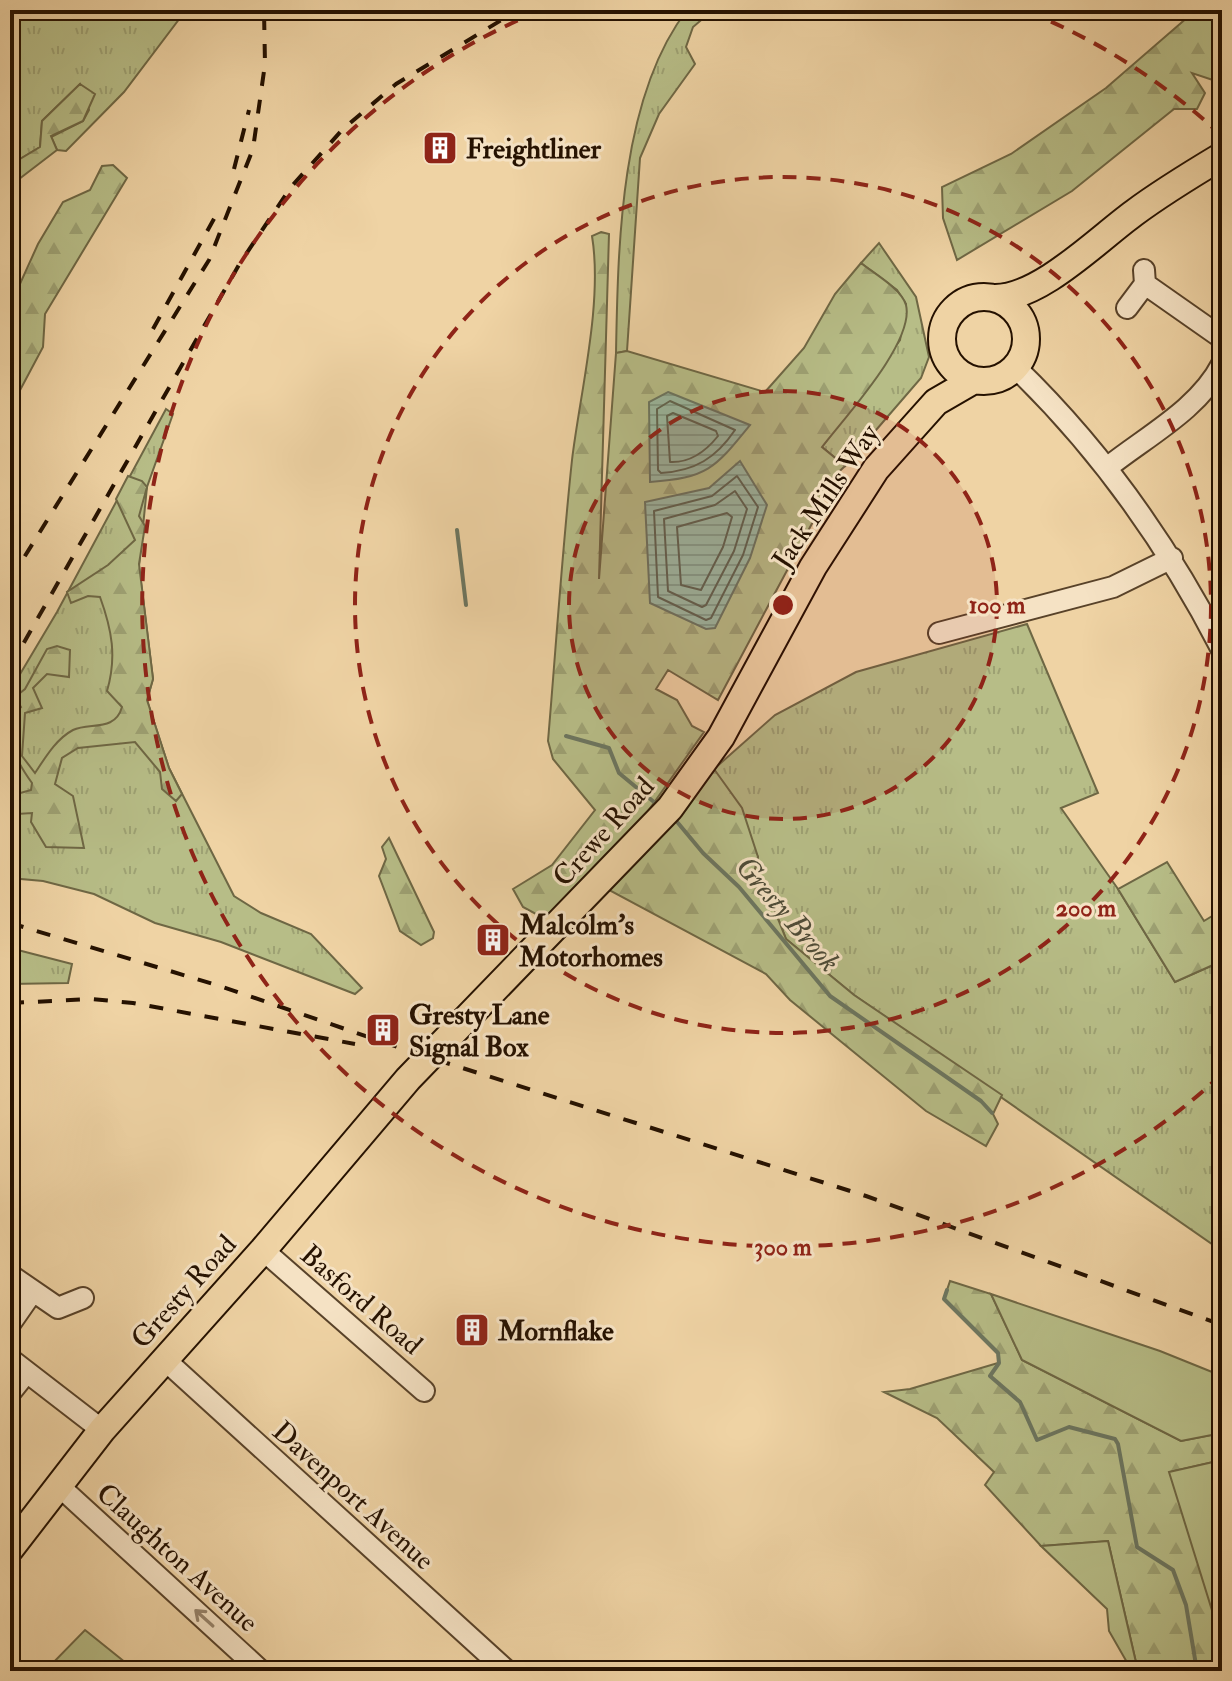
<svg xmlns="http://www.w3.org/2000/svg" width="1232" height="1681" viewBox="0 0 1232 1681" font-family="'IM FELL Double Pica',serif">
<defs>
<pattern id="grass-tufts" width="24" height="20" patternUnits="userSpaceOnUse" patternTransform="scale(2)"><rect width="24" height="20" fill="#b7bd87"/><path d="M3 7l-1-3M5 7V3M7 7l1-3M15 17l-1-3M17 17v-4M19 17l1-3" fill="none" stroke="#9da173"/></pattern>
<pattern id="forest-firs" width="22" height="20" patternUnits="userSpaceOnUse" patternTransform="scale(2)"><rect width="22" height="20" fill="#b7bd87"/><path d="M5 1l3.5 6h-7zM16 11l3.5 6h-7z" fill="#9da173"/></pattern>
<pattern id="water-rules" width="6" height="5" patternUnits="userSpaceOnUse" patternTransform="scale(2)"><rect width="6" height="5" fill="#9bb9a0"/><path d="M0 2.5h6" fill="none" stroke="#859e88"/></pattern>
</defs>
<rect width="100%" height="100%" fill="#efd3a4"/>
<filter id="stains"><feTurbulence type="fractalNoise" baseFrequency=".0025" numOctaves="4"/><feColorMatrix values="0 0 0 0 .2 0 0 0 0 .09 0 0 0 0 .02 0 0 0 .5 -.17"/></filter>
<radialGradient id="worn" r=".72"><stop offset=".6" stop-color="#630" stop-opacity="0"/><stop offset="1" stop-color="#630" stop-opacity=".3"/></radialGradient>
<!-- grass -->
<path fill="url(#grass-tufts)" stroke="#6e6744" stroke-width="2" d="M10,10h176l-62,82 -58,59 -9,-1 -6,-13 32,-16 6,-11 -9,-26 -38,37 -2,26 -30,18z
M687,10h26l-20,17 -7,20 9,17 -36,50 -19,44 -13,193 -11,2c2,-107 4,-256 71,-343z
M879,243l37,54 13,60 -8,21 -76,88 -23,-19 78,-107 6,-36 -9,-14 -36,-27z
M166,409l7,5 -26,73 -8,79 14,113 -6,21 22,68 65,128 27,17 50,21 51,54 -7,6 -134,-52 -66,-19 -61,-29 -51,-13 -33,-3v-187l47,-79z
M1027,624l71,169 -37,15 57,81 57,93 47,-21v290l-368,-256 -68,-56 -8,-21 -26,-38 6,-23 -44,-88 61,-54 81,-43z
M10,948l62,16 -4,19 -58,1z"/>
<!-- forest -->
<path fill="url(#forest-firs)" stroke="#6e6744" stroke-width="2" d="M1196,10h26v73l-30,-10 13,20 -8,16h-23l-102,82 -115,69 -14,-42 -1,-31 69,-33 95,-66z
M80,84l15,10 -12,27 -32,15 6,14 -47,36v-21l30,-18 2,-26z
M113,165l14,13 -82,136 -2,33 -33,62v-103l28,-62 25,-42 27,-12 12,-24z
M601,232l8,2 -10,345 17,-226 11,-2 138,41 39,-44 31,-54 26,-31c12,10 41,26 45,42 9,37 -62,113 -84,142l23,19 -18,17 -11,33 -98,184 -50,-30 -12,19 21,11 15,26 12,6 -63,89 -94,99 -24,-13 -10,-18 39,-24 43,-55 -42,-51 -5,-18c8,-94 14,-188 24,-281 8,-67 31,-157 20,-224z
M128,476l14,5 5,6 -8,29 6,10 -6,38 14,115 -6,21 22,68 13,26 -6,7 -14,-12 -2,-17 -25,-30 -57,6 -16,10 -7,26 18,12 11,52 -38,-1 -15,-25 1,-9 -15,1 -7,-18 21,-6 1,-7c-16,-22 -25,-40 -19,-68l8,-8 -6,-10 10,-8 22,-40 10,-3 13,4 -1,27 -22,-3 -14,14 9,20 -17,5 -3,43 13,17c10,-15 21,-34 38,-43 17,-8 42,2 49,-23l-15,-16c10,-34 5,-61 -7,-94l-12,-1 -17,7 -4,-11 41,-27 27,-25 -19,-41z
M714,769l28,39 16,49 -6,23 22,29 12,30 68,56 148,100 -9,19 5,10 -12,22 -60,-35 -136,-111 -24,-26 -157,-84z
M389,838l45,94 -1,6 -12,7 -21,-14 -21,-55 7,-17 -4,-12z
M1167,862l37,59 18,-11v51l-47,21 -57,-93z
M950,1281l41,13 31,66 159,81 41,-8v27l-52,12 52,162v37h-84l-30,-130 -67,5 -56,-61 9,-13 -57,-54 -53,-26 26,-3 88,-26v-11l-54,-53z"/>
<!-- park -->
<path fill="#b7bd87" stroke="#6e6744" stroke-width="2" d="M991,1294l169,57 62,25v57l-41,8 -159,-81z
M1222,1460v174l-2,2 -51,-164z
M1108,1541l30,130h-6l-23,-40 -2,-22 -66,-63z
M85,1630l51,41h-91z"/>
<!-- water -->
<path fill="url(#water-rules)" stroke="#6c7660" stroke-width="2" d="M668,392l82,33c-35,43 -42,53 -100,57l-1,-80z
M740,461l27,44 -17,53 -35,70 -9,1 -56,-26 -5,-101 64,-14z"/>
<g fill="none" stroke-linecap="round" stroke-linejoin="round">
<!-- shore -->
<path stroke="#606550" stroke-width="2" d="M670,401l65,29c-19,28 -40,41 -74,43l-3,-3 -1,-61z
M673,413l43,18 2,5c-12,15 -28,27 -48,26l-3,-46z
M737,476l21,31 -15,48 -32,63 -5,2 -48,-23 -4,-86 58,-15z
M735,491l12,18 -13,42 -28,54 -4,2 -34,-16 -4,-72 51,-14z
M727,513l5,4 -9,30 -22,43 -20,-5 -4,-58z"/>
<!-- stream -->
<path stroke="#6c7660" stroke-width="4" d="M457,530l9,75
M566,736l43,12 10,25 41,34
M673,817l30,36 36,34 91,109 151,105 11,12
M947,1290l-3,9 54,54 1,10 -9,13 30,26 17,38 32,-13 46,12 3,5 19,103 36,23 13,35 11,66"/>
<!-- minor casing -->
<g stroke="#584229" stroke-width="24">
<path id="minor" d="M1145,284l77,54
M1127,308l18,-24 -1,-14
M1015,367c86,83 152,176 207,283
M1108,467c39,-31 91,-58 114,-103
M939,633l174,-46 59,-29
M263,1250l161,141
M10,1275l48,33 25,-10
M10,1324l23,-33
M10,1359l92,71
M164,1359l343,312
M10,1393l16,-20
M58,1485l203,186"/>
</g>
<!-- major casing -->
<g stroke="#251100" stroke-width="30">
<path id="major" d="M942 339a42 42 0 1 1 84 0a42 42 0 1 1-84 0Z
M995,298c45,0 102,-58 139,-85 28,-21 58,-39 88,-57
M10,1549l92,-119 161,-180 145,-171 262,-271 51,-71 92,-170 63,-98 60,-67 38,-22"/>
</g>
<!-- minor -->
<use href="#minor" stroke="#f5e2c4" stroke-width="20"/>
<!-- major -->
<use href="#major" stroke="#efd3a4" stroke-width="26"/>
<!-- rail -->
<path stroke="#251100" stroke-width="4" stroke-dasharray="14 14" stroke-linecap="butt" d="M234,169l15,-59
M153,329l62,-112
M10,580l199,-320 44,-111 12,-85 -1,-54
M10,667l230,-404 51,-76 52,-58 53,-45 122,-74
M10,923l210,63 192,66 454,144 356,129
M10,1003l82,-4 41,4 222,41"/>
</g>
<!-- one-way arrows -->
<defs><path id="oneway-shaft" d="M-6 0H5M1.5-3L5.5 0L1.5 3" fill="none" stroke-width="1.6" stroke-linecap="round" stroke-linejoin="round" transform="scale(2)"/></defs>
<use stroke="#97846c" href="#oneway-shaft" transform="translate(204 1618) rotate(-138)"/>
<!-- distance rings -->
<circle cx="783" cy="605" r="214" fill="#8f2418" fill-opacity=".12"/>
<g fill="none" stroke="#8f2418" stroke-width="4" stroke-dasharray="14 10">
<circle cx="783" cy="605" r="214"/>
<circle cx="783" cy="605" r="428"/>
<path d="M1221 1075A642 642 0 1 1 537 12M1029 12A642 642 0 0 1 1221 135"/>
</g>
<!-- icons -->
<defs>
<g id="building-square" transform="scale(1.8)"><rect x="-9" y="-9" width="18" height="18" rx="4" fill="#8f2418" stroke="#f5e2c4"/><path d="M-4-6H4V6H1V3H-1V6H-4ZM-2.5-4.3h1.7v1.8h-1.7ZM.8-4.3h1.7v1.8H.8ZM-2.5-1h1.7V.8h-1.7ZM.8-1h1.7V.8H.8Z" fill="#fff"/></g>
</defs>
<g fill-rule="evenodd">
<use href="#building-square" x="440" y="148"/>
<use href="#building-square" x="493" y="940"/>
<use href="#building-square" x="383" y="1030"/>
<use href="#building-square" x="472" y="1330"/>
</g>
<g text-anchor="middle" stroke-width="6" stroke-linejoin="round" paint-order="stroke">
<!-- poi labels -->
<g font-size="28" font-weight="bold" fill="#251100" stroke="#f5e2c4" text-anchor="start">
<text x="466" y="158">Freightliner</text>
<text x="519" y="934">Malcolm's<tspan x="519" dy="32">Motorhomes</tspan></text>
<text x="409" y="1024">Gresty Lane<tspan x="409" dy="32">Signal Box</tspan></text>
<text x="498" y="1340">Mornflake</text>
</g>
<!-- street labels -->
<g font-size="28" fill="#251100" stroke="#f5e2c4">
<text transform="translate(825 496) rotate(-56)" y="10">Jack Mills Way</text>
<text transform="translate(603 831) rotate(-48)" y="10">Crewe Road</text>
<text transform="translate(183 1291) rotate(-48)" y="10">Gresty Road</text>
<text transform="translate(362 1299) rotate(41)" y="10">Basford Road</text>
<text transform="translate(354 1495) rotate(42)" y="10">Davenport Avenue</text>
<text transform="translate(178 1557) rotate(42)" y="10">Claughton Avenue</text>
</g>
<!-- water labels -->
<g font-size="30" font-style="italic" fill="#4e4c38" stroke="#f5e2c4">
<text transform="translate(788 914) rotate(49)" y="10">Gresty Brook</text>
</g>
</g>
<circle cx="783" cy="605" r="12" fill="#8f2418" stroke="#f5e2c4" stroke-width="4"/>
<g font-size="24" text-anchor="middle" font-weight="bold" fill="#8f2418" stroke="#f5e2c4" stroke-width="6" stroke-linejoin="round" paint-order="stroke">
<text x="997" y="613">100 m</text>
<text x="1086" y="916">200 m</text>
<text x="783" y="1255">300 m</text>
</g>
<!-- margin -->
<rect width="1232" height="1681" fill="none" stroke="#efd3a4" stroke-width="40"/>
<rect x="12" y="12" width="1208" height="1657" fill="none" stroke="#251100" stroke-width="4"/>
<rect x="20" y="20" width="1192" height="1641" fill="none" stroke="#251100" stroke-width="2"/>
<rect width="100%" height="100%" filter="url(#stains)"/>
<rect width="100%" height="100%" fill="url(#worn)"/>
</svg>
